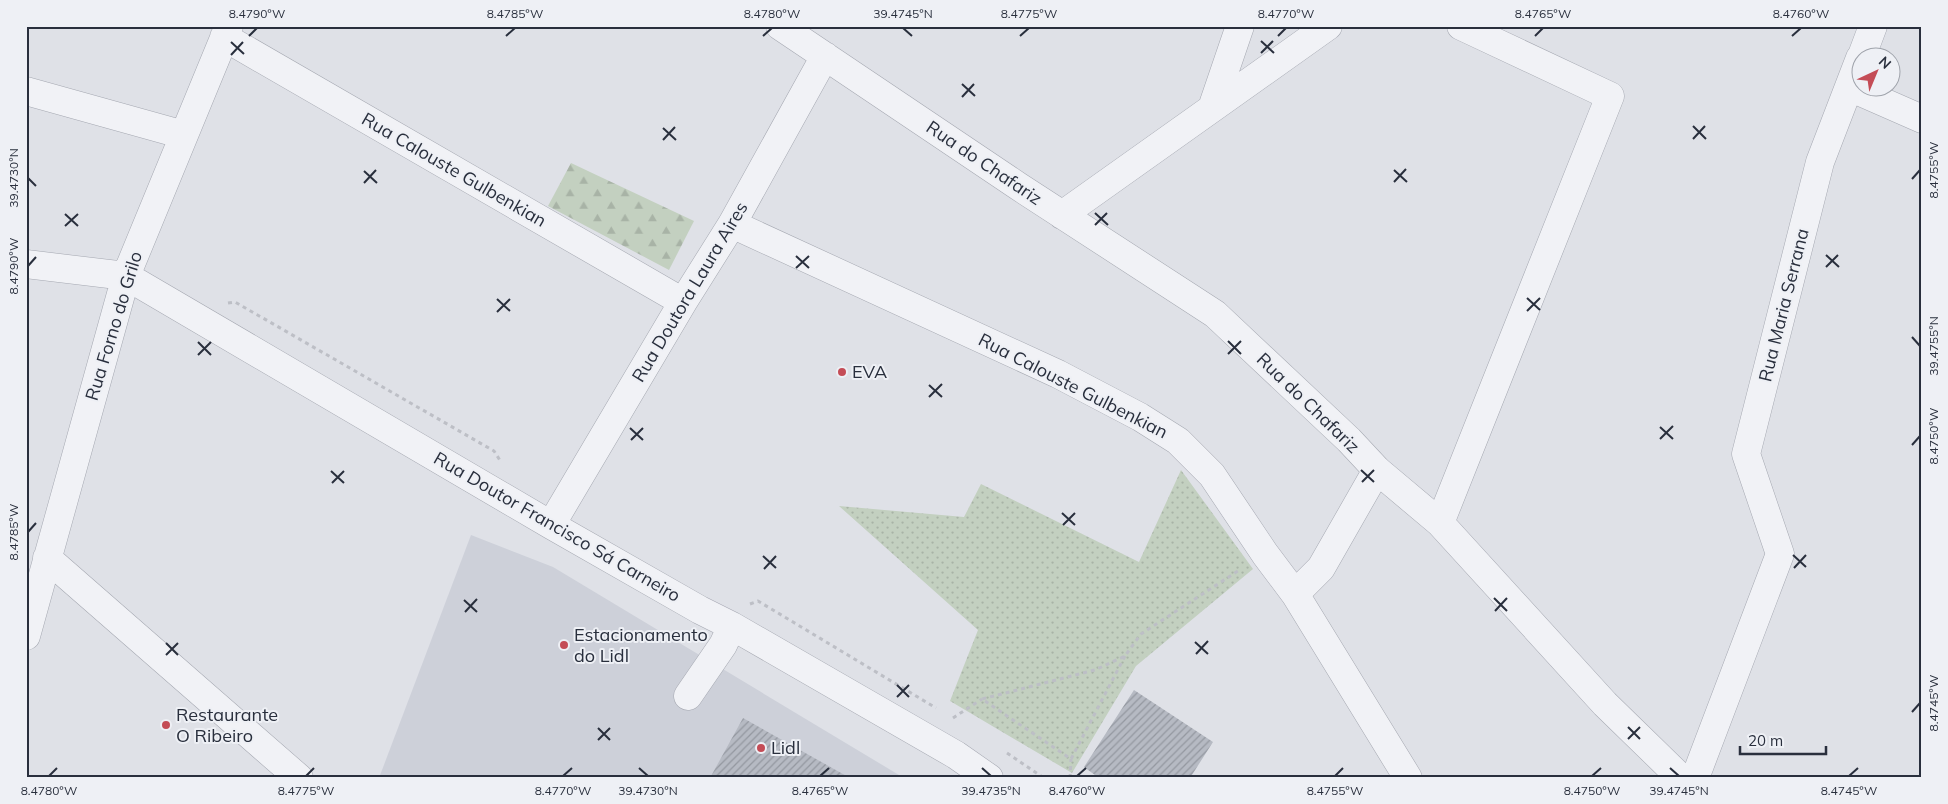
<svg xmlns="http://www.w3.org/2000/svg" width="1948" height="804" viewBox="0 0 1948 804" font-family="Mulish,sans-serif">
<defs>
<pattern id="forest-firs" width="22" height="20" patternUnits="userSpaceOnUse" patternTransform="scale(1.25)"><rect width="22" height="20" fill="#c3d0c0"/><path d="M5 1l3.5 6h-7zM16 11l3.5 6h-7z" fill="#a8b3a6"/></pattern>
<pattern id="park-dots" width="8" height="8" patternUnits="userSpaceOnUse" patternTransform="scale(1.25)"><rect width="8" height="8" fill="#c3d0c0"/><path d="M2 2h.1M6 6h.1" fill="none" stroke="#a8b3a6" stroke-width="1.8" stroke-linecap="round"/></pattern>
<pattern id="building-hatch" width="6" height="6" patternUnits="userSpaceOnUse" patternTransform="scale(1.25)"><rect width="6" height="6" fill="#b6bac3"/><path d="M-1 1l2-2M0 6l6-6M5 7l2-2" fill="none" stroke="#9498a0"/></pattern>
</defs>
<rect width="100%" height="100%" fill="#dfe1e7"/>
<!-- built -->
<path fill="#cdd0d9" d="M471,535l82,32 351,211h-525z"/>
<!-- forest -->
<path fill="url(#forest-firs)" d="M571,163l123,58 -25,49 -121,-64z"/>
<!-- park -->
<path fill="url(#park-dots)" d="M1181,470l72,99 -117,97 -64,107 -122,-72 28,-71 -139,-124 125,11 17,-33 158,78z"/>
<!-- building -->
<path fill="url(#building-hatch)" d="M1134,690l79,52 -23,36h-91l-15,-11z
M743,718l107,60h-140z"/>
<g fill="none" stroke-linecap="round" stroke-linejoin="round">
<!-- minor casing -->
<g stroke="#a5a8b1" stroke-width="29">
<path id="minor" d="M780,26l238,160 197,128 134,126 28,30 63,53 165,181 76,74
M224,37l459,265
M1861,58l12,-32
M1849,87l73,32
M26,91l158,44
M1212,108l28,-82
M1062,215l266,-189
M732,224l326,150 82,43 38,24 34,34 53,79 30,40 113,184
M26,264l100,12 425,249 149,85 32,16 224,129 33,23
M1440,523l170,-427 -149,-70
M551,525l132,-223 49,-78 93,-168
M47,558l252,220
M1295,594l26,-26 56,-98
M26,636l100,-360 103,-250
M688,696l35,-51 9,-19
M1695,778l85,-224 -34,-100 74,-292 40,-104"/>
</g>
<!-- path -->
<path stroke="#bdbfc6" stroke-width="3" stroke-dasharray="4 4" stroke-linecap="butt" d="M228,303l7,-1 259,149 7,11
M750,604l8,-3 178,107
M1125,656l-54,103 -89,-60 113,-29 30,-14 16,-22 100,-65
M953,718l29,-19
M1007,753l37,25
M1070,778l1,-19"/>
<!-- minor -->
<use href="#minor" stroke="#f1f2f6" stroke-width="28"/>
</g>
<!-- ticks -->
<path fill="none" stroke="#292f3d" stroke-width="2" d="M903,28l9,8M249,36l8,-8M506,36l9,-8M763,36l9,-8M1020,36l9,-8M1278,36l8,-8M1535,36l8,-8M1792,36l9,-8M1261,41l13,12M231,42l13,12M1261,53l12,-12M231,55l12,-13M962,84l13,12M962,97l12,-13M1693,126l13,13M663,128l13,12M1693,139l12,-13M663,140l12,-13M1394,170l13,12M364,171l13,12M28,178l8,8M1912,179l8,-9M1394,182l12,-13M364,183l12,-13M1095,213l13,12M65,214l13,12M1095,225l12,-12M65,226l13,-12M1826,255l13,12M796,256l13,12M28,266l8,-9M1826,267l12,-12M796,268l13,-12M1527,298l13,12M497,299l13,12M1527,311l13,-13M497,312l13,-13M1912,337l8,9M1228,341l13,13M198,342l13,13M1228,354l13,-13M198,355l13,-13M929,385l13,12M929,397l13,-13M1660,427l13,12M630,428l13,12M1660,439l13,-13M631,440l12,-12M1912,445l8,-9M1361,470l13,12M331,471l13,12M1362,482l12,-12M332,483l12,-12M1062,513l13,12M1063,525l12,-12M28,532l8,-9M1793,555l13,12M763,556l13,12M1794,568l12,-13M764,569l12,-13M1494,598l13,13M464,600l13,12M1495,611l12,-13M465,612l12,-13M1195,642l13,12M166,643l12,12M1196,654l12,-13M166,655l12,-12M897,685l12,12M897,697l12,-12M1912,712l8,-9M1628,727l12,12M598,728l12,12M1628,739l12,-12M598,740l12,-12M639,768l9,8M982,768l9,8M1670,768l9,8M49,776l8,-8M306,776l8,-8M563,776l9,-8M820,776l9,-8M1077,776l9,-8M1335,776l8,-8M1592,776l9,-8M1849,776l9,-8"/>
<!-- markers -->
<g fill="#c44c56" stroke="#eef0f5" stroke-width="2">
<circle cx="842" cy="372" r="5"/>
<circle cx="564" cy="645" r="5"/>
<circle cx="166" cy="725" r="5"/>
<circle cx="761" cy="748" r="5"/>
</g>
<g text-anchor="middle" stroke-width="4" stroke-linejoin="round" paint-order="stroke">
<!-- street labels -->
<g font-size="18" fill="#292f3d" stroke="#eef0f5">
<text transform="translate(984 163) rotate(34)" y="6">Rua do Chafariz</text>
<text transform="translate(454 170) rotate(30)" y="6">Rua Calouste Gulbenkian</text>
<text transform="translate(690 292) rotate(-59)" y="6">Rua Doutora Laura Aires</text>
<text transform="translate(1784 305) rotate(-76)" y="6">Rua Maria Serrana</text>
<text transform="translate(114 326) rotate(-73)" y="6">Rua Forno do Grilo</text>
<text transform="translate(1073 386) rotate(27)" y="6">Rua Calouste Gulbenkian</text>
<text transform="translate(1308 403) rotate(44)" y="6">Rua do Chafariz</text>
<text transform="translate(557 527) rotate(30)" y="6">Rua Doutor Francisco Sá Carneiro</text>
</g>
<!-- poi labels -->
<g font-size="18" fill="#292f3d" stroke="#eef0f5" text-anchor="start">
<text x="852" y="378">EVA</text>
<text x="574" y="641">Estacionamento<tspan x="574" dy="21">do Lidl</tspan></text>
<text x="176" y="721">Restaurante<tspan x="176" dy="21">O Ribeiro</tspan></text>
<text x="771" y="754">Lidl</text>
</g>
</g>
<!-- border -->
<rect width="1948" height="804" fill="none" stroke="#eef0f5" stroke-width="55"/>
<!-- north arrow -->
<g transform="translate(1876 72) rotate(44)"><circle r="24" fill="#eef0f5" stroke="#9fa3ab"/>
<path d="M0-4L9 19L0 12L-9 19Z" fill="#c44c56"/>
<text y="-8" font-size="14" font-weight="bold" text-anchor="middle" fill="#292f3d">N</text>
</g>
<!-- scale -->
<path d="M1740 746v8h86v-8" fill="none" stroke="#292f3d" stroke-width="2.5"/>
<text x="1748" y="746" font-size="15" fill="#292f3d" stroke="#eef0f5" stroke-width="4" paint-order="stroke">20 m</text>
<rect x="28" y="28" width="1892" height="748" fill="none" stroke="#292f3d" stroke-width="2"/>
<g font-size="12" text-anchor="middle" fill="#292f3d">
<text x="257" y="18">8.4790°W</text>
<text x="515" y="18">8.4785°W</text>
<text x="772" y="18">8.4780°W</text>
<text x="903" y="18">39.4745°N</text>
<text x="1029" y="18">8.4775°W</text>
<text x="1286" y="18">8.4770°W</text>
<text x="1543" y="18">8.4765°W</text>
<text x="1801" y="18">8.4760°W</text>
<text transform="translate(1934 170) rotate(-90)" y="4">8.4755°W</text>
<text transform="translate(14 178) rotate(-90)" y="4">39.4730°N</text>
<text transform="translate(14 266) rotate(-90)" y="4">8.4790°W</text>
<text transform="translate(1934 346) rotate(-90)" y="4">39.4755°N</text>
<text transform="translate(1934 436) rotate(-90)" y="4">8.4750°W</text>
<text transform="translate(14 532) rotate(-90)" y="4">8.4785°W</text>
<text transform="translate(1934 703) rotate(-90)" y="4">8.4745°W</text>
<text x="49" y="795">8.4780°W</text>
<text x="306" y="795">8.4775°W</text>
<text x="563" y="795">8.4770°W</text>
<text x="648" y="795">39.4730°N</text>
<text x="820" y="795">8.4765°W</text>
<text x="991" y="795">39.4735°N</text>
<text x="1077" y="795">8.4760°W</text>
<text x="1335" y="795">8.4755°W</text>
<text x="1592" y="795">8.4750°W</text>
<text x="1679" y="795">39.4745°N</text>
<text x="1849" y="795">8.4745°W</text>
</g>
</svg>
